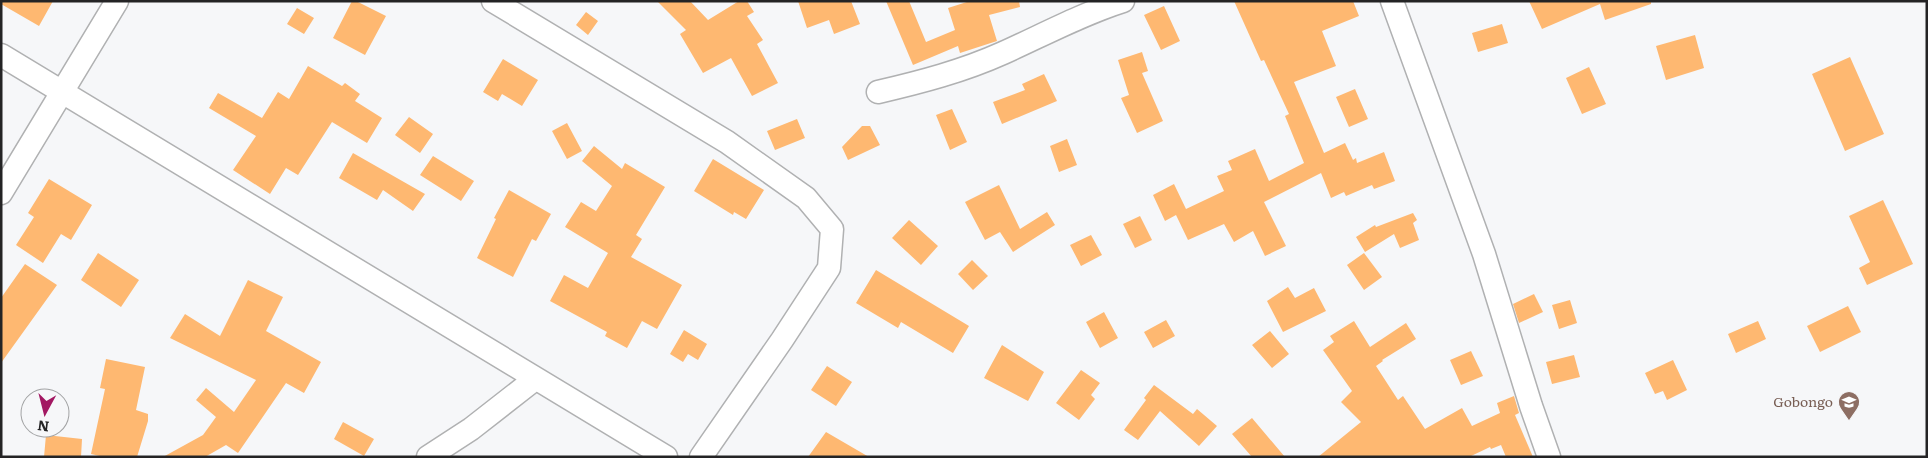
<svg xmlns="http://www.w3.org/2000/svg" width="1928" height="458" viewBox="0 0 1928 458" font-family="Literata,serif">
<rect width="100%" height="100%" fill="#f6f7f9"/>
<!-- building -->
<path fill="#feb871" d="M1,1h52l-14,25 -38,-22z
M352,1h4l30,15 -21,39 -32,-17z
M657,1h33l18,19 31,-19h8l7,11 -7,4 16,24 -6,4 21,39 -26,13 -21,-38 -28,15 -23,-39 6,-4z
M798,1h53l9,23 -26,10 -5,-14 -22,8z
M886,1h23l17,41 29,-12 -7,-22 22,-7h49l1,6 -31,8 8,26 -37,12 -2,-7 -45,19z
M1234,1h119l6,15 -37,15 14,35 -42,16 30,71 21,-10 8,17 3,-2 1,5 27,-11 11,29 -21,8 -2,-4 -26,11 -2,-4 -13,6 -10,-25 -57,29 22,44 -21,10 -12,-25 -19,11 -10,-18 -36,16 -12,-25 -11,6 -12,-26 21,-11 12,25 38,-18 -7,-15 15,-6 -4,-9 27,-12 14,32 35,-18 -19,-47 4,-2 -25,-54 -3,1z
M1529,1h122v3l-46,16 -5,-16 -58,25z
M1164,6l16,35 -19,9 -17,-35z
M297,8l17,10 -10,16 -17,-10z
M586,12l12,9 -10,14 -12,-10z
M1502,24l6,19 -30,9 -6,-19z
M1695,35l9,33 -38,12 -10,-34z
M1142,52l6,19 -6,2 21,48 -26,12 -16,-35 8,-3 -11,-35z
M1850,57l34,77 -39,17 -33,-77z
M503,59l35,21 -16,26 -20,-12 -4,7 -15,-9z
M308,66l34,20 3,-3 15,11 -5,7 27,17 -15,25 -35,-21 -34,53 -12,-7 -16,26 -37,-24 23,-34 -47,-28 9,-15 44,25 16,-26 11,7z
M1589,67l17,37 -24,10 -16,-36z
M1044,74l13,27 -55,23 -9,-22 32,-12 -3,-6z
M1355,89l13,30 -19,8 -13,-30z
M952,109l15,33 -17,8 -14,-35z
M409,117l24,17 -13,19 -25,-18z
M797,119l8,19 -30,12 -8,-19z
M567,123l15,28 -15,8 -15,-28z
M862,126h8l10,19 -32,15 -6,-13z
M1067,139l10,26 -18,7 -9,-26z
M594,146l28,23 3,-6 40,24 -29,48 6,4 -11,18 51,28 -25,44 -15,-8 -15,27 -22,-12 2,-4 -57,-31 14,-26 24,13 20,-35 -43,-26 16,-25 15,9 16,-25 -30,-25z
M353,153l72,41 -12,17 -30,-21 -6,10 -38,-22z
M433,156l41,25 -13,20 -41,-26z
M713,159l51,31 -18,29 -12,-7 -1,3 -39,-24z
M49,179l43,26 -21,35 -10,-6 -18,29 -27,-18 18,-28 -6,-4z
M999,185l21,44 27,-17 8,13 -42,27 -13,-20 -15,8 -20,-38z
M509,190l42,24 -15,27 -4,-2 -19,38 -36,-19 19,-39 -2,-1z
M1883,200l30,64 -46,21 -8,-17 11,-6 -21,-46z
M1413,213l4,7 -4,3 6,17 -19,8 -6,-14 -29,18 -9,-15 19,-12 1,2z
M1140,216l12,24 -17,8 -12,-24z
M909,220l29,26 -17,19 -29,-27z
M1091,235l11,20 -21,11 -11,-21z
M98,253l41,27 -18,27 -40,-27z
M1364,253l18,24 -18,13 -17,-25z
M972,260l16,16 -15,14 -15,-16z
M25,264l32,21 -56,78v-65z
M876,270l93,56 -16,27 -52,-31 -3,6 -42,-25z
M248,280l35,17 -17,34 55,31 -17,31 -18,-10 -48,70 -12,-8 -21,12h-42l40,-22 13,-18 -20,-17 10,-12 28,24 22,-32 -86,-42 15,-24 35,22z
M1288,287l7,11 19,-10 12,23 -43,21 -16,-31z
M1534,294l9,18 -24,11 -6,-19z
M1570,300l7,23 -18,6 -7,-24z
M1848,306l13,26 -41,20 -13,-26z
M1104,312l14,26 -18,10 -14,-26z
M1166,320l9,16 -22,12 -9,-16z
M1354,321l16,26 36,-24 10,16 -34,21 1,1 -7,5 22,34 5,-4 22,33 37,-21 10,18 28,-13 -3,-10 17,-7 5,17 -4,2 18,42h-27l-5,-12 -10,4 -1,-2 -21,10h-151l43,-35 -20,-20 11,-11 -29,-41 11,-8 -4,-6z
M1758,321l8,18 -30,14 -8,-19z
M684,330l23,14 -9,16 -10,-6 -5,8 -13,-8z
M1270,331l19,23 -17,14 -20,-23z
M1002,345l42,27 -16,29 -44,-23z
M1471,351l12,25 -22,9 -11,-25z
M1574,355l6,22 -28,7 -6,-22z
M106,359l39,8 -9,43 12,4v7l-11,36h-33l-13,-3 14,-65 -5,-1z
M1673,360l14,30 -20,10 -4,-9 -8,3 -10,-21z
M827,366l25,16 -16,24 -25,-16z
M1081,370l19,13 -9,12 4,4 -16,21 -23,-17z
M1154,385l39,29 4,-5 20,17 -18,20 -39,-35 -22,29 -14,-10 22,-30 -2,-2z
M1252,418l33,39h-33l-20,-23z
M343,422l31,17 -10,17 -30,-17z
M826,432l43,25h-61z
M46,435l36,4 -1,18h-37z"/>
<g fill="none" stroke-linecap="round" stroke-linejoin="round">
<!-- minor casing -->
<g stroke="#b0b1b2" stroke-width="25">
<path id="minor" d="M493,1l234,141 79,56 26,31 -3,39 -47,72 -81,117
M1392,1l92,253 47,152 18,51
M1,55l665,402
M878,92c43,-10 85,-21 125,-39 40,-18 79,-39 120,-52
M1,193l116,-192
M428,457l43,-28 64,-50"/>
</g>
<!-- minor -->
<use href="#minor" stroke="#fff" stroke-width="22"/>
</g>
<!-- icons -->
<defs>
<g id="school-pin" transform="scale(1.125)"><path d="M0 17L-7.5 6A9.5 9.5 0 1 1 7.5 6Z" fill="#8d6e63" stroke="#f6f7f9"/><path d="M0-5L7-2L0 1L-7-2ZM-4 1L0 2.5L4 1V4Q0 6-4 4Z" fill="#fff"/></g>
</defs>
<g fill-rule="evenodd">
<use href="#school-pin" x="1849" y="402"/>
</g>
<g text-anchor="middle" stroke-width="5" stroke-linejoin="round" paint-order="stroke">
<!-- education labels -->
<g font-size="14" fill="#785e54" stroke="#f6f7f9" text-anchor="end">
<text x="1833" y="407">Gobongo</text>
</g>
</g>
<!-- border -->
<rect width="1928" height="458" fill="none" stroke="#242425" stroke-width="5"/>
<!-- north arrow -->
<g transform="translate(45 413) rotate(187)"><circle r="24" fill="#f6f7f9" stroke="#a2a3a4"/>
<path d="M0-4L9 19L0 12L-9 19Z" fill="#a21862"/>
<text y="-8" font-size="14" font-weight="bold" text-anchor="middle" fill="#242425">N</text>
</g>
</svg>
